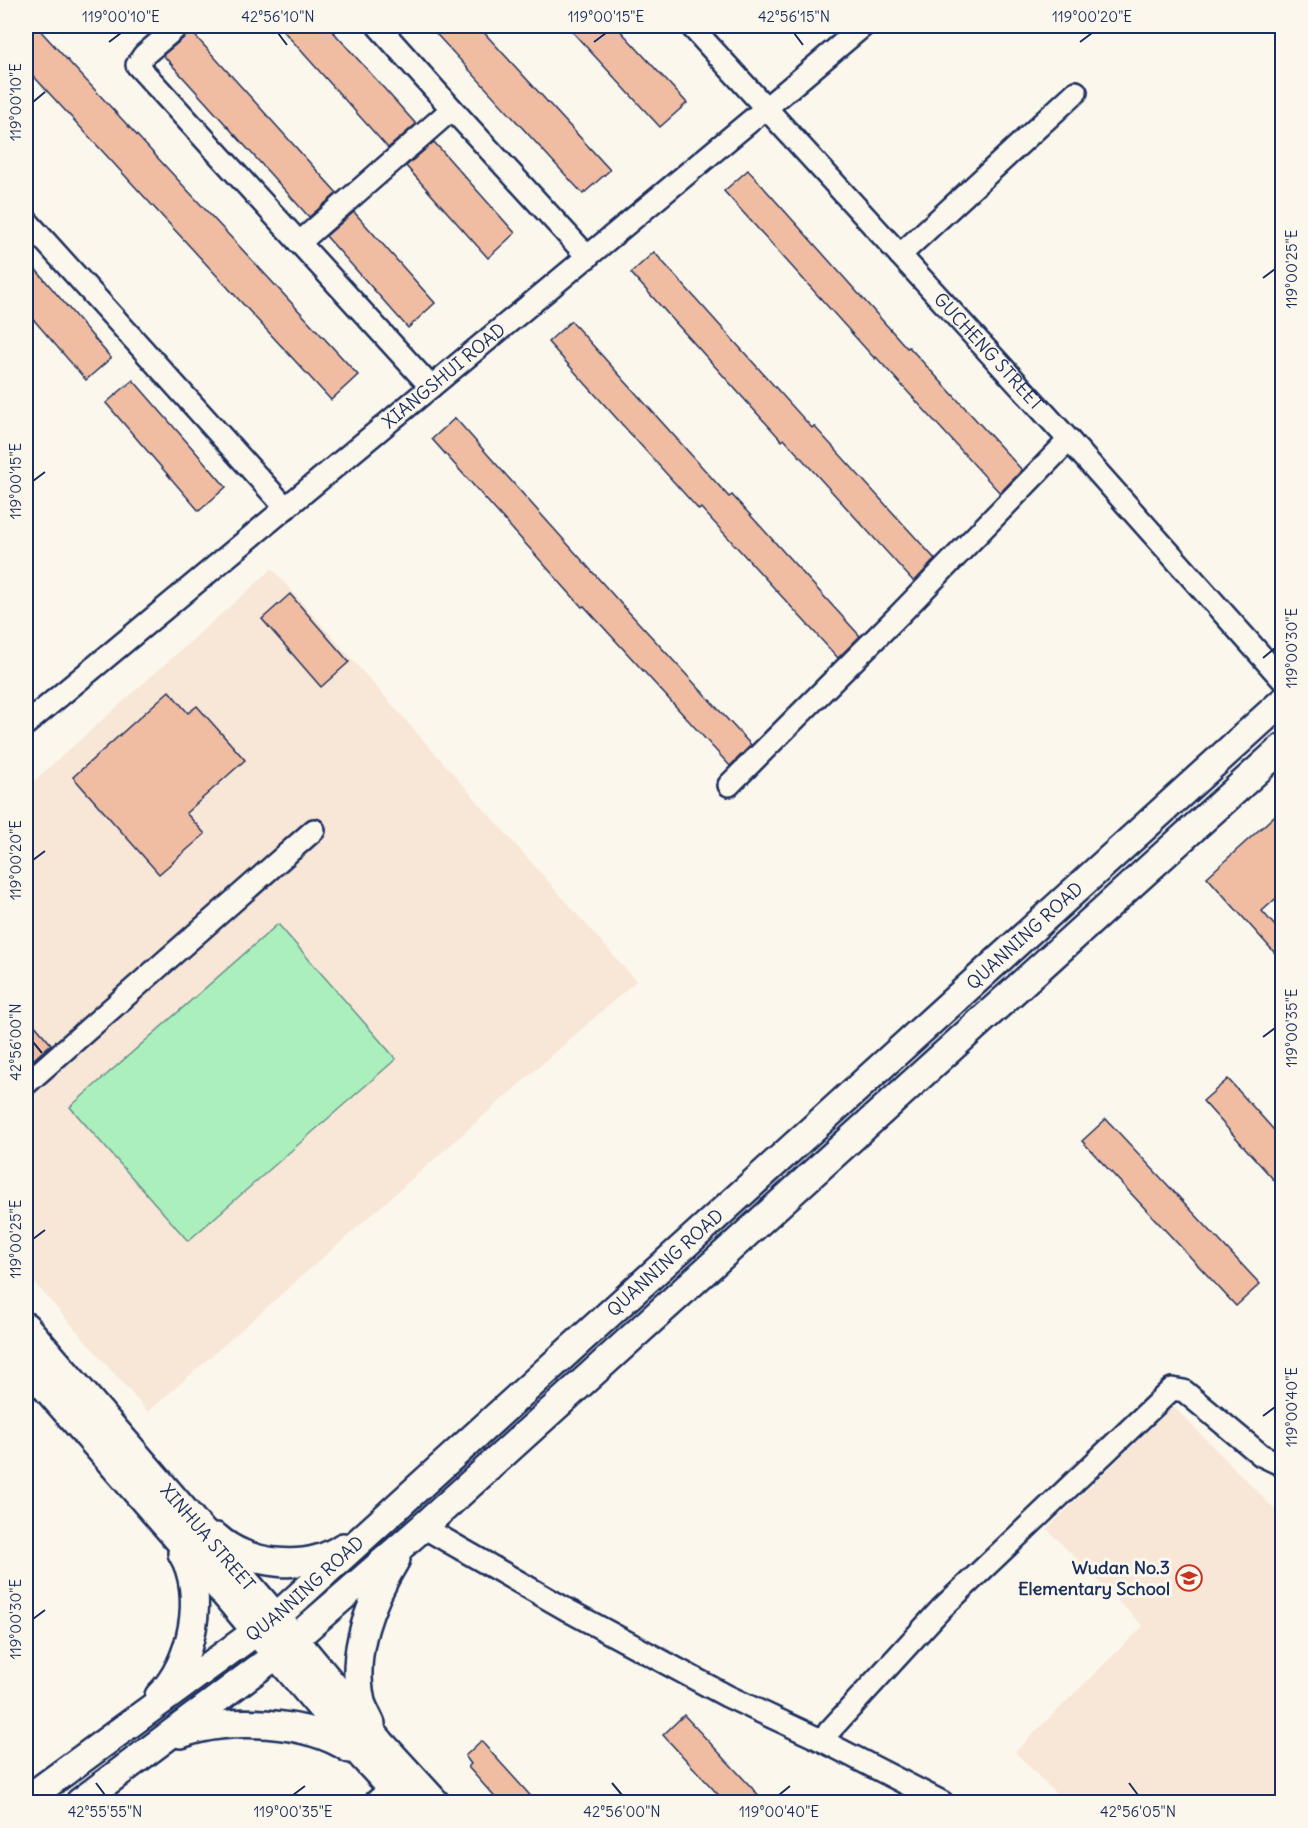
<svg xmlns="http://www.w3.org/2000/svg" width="1308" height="1828" viewBox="0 0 1308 1828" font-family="Delius,sans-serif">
<rect width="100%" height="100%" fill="#fbf7ec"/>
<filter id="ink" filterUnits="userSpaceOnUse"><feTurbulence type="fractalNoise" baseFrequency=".0167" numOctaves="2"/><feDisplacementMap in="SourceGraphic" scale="12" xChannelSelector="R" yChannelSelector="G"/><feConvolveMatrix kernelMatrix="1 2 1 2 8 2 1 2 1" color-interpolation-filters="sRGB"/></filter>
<g filter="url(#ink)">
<!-- built -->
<path fill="#f8e6d6" d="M272,569l364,412 -488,431 -122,-139v-485z
M1173,1406l109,111v285h-218l-49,-50 128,-126 -96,-97z"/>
<!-- green -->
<path fill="#abf0bc" stroke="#63908d" stroke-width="1.5" d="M278,924l118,135 -208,182 -118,-134z"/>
<!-- building -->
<path fill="#f1bda2" stroke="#1b2f5e" stroke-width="1.5" d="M26,26h10l322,349 -27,25 -305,-332z
M279,26h49l88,98 -28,24z
M429,26h49l132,144 -27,24z
M567,26h49l71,77 -27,24z
M190,30l147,163 -28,24 -146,-162 23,-19z
M434,142l81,91 -27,25 -82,-92z
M748,170l159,178 2,-1 113,123 -22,23 -124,-136 -1,2 -151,-168z
M354,212l81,91 -27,25 -82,-92z
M654,252l158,176 2,-2 121,133 -21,23 -130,-143 -2,2 -151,-168z
M26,258l85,100 -25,22 -60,-69z
M571,321l158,176 3,-2 128,141 -22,22 -137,-150 -2,2 -151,-168z
M133,380l93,107 -27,24 -93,-108z
M455,418l159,178 137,149 -21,21 -146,-160 -2,1 -150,-168z
M290,594l59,68 -28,25 -59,-68z
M169,691l19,22 9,-7 48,54 -59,53 19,21 -46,40 -86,-97z
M1282,809v84l-20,18 20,23v27l-75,-84z
M26,1015l25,29 -25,22z
M1228,1079l54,60v50l-79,-88z
M1106,1119l154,165 -24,22 -154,-165z
M684,1715l82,88h-40l-63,-68z
M481,1741l56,62h-37l-32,-36 3,-3 -6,-8z"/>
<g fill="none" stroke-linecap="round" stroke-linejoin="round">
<!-- minor casing -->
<g stroke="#1b2f5e" stroke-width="26">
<g id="minor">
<path d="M178,26l-34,29 -7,10 294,322"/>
<path d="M378,26l74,83 136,148"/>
<path id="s1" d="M691,26l378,414 213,239"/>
<path d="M26,220l260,288"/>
<path d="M299,243l153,-134"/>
<path d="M900,255l176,-163"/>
<path id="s2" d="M26,724l740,-616 97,-82"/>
<path d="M729,785l172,-172 168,-173"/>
<path d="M26,1084l288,-254"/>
<path d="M423,1527l148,85 156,84 94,44 121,62"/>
<path d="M821,1740l120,-131 231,-220 12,2 77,64 21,10"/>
<path d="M375,1802l17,-14"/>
</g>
</g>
<!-- major casing -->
<g stroke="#1b2f5e" stroke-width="32">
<g id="major">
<path id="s3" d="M26,1327l250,290 105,126 54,59"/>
<path d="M26,1365l157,180 180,212 42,45"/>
<path d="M216,1537c31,29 92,35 127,10"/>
<path d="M159,1696c33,-32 48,-102 23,-143"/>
<path d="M371,1724c-3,-7 -8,-15 -10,-22 -11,-51 9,-100 35,-143"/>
<path d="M181,1734c46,-18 128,-13 169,15"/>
<path id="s4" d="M26,1800l250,-183 1006,-915"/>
<path d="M80,1802l195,-146 148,-129 859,-779"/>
</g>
</g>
<!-- minor -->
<use href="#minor" stroke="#fbf7ec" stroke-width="21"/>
<!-- major -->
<use href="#major" stroke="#fbf7ec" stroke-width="27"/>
</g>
</g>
<!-- ticks -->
<path fill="none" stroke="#1b2f5e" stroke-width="2" d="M278,33l9,12M794,33l9,12M109,42l12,-9M594,42l12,-9M1080,42l12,-9M33,102l12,-10M1263,278l12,-9M33,481l12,-9M1263,658l12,-10M33,860l12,-9M1263,1037l12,-9M33,1042l9,11M33,1239l12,-9M1263,1416l12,-9M33,1619l12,-9M96,1783l9,12M612,1783l10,12M1129,1783l9,12M293,1795l12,-9M779,1795l11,-9"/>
<!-- icons -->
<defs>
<g id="school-ring" transform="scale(1.35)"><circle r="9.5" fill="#fbf7ec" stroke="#c8321e" stroke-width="1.5"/><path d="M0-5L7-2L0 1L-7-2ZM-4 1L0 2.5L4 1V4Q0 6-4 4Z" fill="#c8321e"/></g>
</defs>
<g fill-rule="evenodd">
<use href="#school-ring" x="1189" y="1578"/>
</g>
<g text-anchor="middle" stroke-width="6" stroke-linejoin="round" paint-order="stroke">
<!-- street labels -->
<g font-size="18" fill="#1b2f5e" stroke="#fbf7ec">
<text dy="6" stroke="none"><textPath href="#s1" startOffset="441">GUCHENG STREET</textPath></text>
<text dy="6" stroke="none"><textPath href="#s2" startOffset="544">XIANGSHUI ROAD</textPath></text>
<text dy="6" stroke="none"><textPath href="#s4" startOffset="1322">QUANNING ROAD</textPath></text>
<text dy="6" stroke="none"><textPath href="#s4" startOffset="836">QUANNING ROAD</textPath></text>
<text dy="6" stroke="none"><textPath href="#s3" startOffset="278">XINHUA STREET</textPath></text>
<text dy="6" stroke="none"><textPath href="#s4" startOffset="350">QUANNING ROAD</textPath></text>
</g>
<!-- poi labels -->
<g font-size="18" font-weight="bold" fill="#1b2f5e" stroke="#fbf7ec" text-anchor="end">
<text x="1170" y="1574">Wudan No.3<tspan x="1170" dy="21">Elementary School</tspan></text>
</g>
</g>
<!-- margin -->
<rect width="1308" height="1828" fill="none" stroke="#fbf7ec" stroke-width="66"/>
<rect x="33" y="33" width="1242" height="1762" fill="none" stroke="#1b2f5e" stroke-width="2"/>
<g font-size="15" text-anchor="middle" fill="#1b2f5e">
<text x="121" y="22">119°00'10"E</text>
<text x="278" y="22">42°56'10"N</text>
<text x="606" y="22">119°00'15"E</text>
<text x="794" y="22">42°56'15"N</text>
<text x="1092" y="22">119°00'20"E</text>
<text transform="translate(16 102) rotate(-90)" y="5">119°00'10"E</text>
<text transform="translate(1292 269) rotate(-90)" y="5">119°00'25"E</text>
<text transform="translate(16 481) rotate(-90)" y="5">119°00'15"E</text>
<text transform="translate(1292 648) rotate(-90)" y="5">119°00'30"E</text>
<text transform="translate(16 860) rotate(-90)" y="5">119°00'20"E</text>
<text transform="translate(1292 1028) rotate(-90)" y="5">119°00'35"E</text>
<text transform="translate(16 1042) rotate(-90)" y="5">42°56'00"N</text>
<text transform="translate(16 1239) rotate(-90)" y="5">119°00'25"E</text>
<text transform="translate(1292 1407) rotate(-90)" y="5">119°00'40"E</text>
<text transform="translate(16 1619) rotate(-90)" y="5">119°00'30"E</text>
<text x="105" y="1817">42°55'55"N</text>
<text x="293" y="1817">119°00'35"E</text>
<text x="622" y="1817">42°56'00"N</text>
<text x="779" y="1817">119°00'40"E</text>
<text x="1138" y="1817">42°56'05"N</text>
</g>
</svg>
